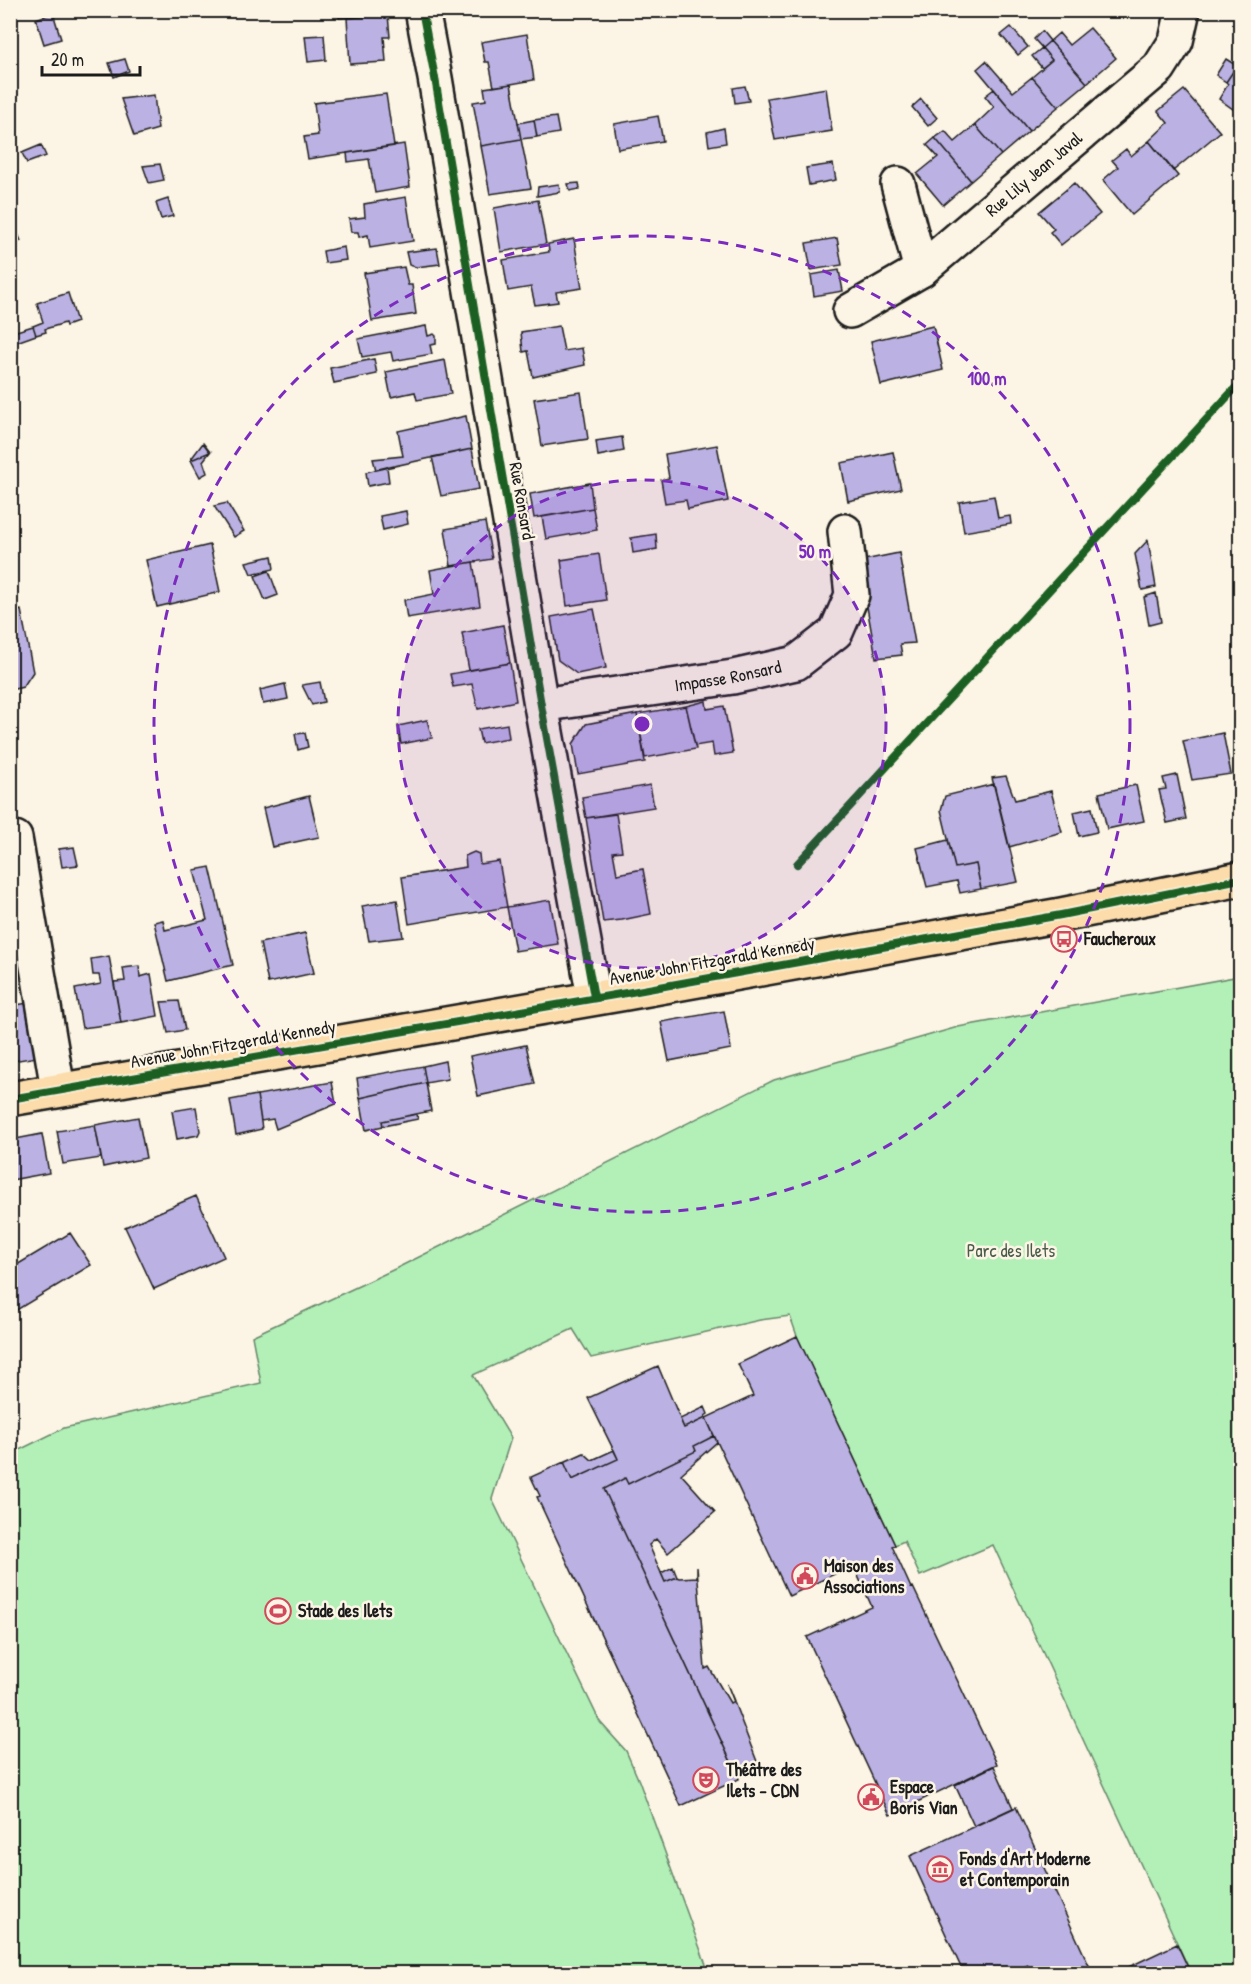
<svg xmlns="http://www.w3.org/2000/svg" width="1251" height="1984" viewBox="0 0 1251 1984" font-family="'Patrick Hand',sans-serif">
<rect width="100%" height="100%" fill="#fcf5e5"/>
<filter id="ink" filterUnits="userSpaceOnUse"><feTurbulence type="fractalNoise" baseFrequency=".0167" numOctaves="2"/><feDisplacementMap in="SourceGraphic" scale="12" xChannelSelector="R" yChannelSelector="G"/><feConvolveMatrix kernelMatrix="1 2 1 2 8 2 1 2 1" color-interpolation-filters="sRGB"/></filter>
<g filter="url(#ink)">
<!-- green -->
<path fill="#b2f0b7" stroke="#67866a" stroke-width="1.5" d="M1240,976v997h-49l-198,-428 -73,31 -16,-35 -9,4 -98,-209 -7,-20 -30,4 -169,38 -18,-29 -100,46 38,63 -19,61 108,223 26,29 13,30 70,192h-698v-519l53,-26 197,-45 -9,-47 145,-68 377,-188 184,-53z"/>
<!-- building -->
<path fill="#bbb1e3" stroke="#1c1c1c" stroke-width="1.5" d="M339,10h55v4l-55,4z
M53,13l8,26 -17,5 -8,-25z
M388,15l2,22h-6l2,25 -36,2 -3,-46z
M1011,27l17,20 -10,8 -17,-20z
M1090,28l26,30 -29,25 -37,-42 9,-8 10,12z
M1042,31l8,10 -8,7 -8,-9z
M527,34l7,46 -40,7 -5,-25h-4l-4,-20z
M324,35l2,25 -18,2 -3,-26z
M1050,41l37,42 -29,24 -26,-30 20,-17 -10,-12z
M1042,48l10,12 -10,8 -10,-12z
M125,59l4,12 -15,6 -5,-14z
M1226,59l11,7 -11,16 -10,-7z
M986,61l27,31 19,-15 26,30 -29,24 -52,-62z
M1240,61v53l-21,-15 9,-15 -2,-2z
M511,84l10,55 -40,7 -8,-44 13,-2 -2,-12z
M745,86l4,15 -14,2 -2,-15z
M826,88l6,43 -57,9 -8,-42z
M994,89l35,42 -28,24 -26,-30 19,-18 -9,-11z
M1184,90l36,42 -47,39 -24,-30 19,-18 -10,-12z
M386,94l8,52 -86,13 -4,-22 14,-2 -4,-32z
M154,95l4,34 -24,7 -13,-37z
M921,99l16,19 -9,8 -16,-19z
M658,116l5,25 -45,8 -4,-25z
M556,117l3,16 -22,4 -3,-17z
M534,120l3,17 -16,2 -3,-16z
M975,125l26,30 -30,26 -36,-43 10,-7 10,11z
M724,128l2,15 -17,3 -2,-14z
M935,138l36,43 -28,24 -26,-31 21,-17 -11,-12z
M521,139l10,49 -41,6 -9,-48z
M1149,141l29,35 -46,39 -29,-35 15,-13 -6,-7 14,-11 5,7z
M404,144l6,43 -35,6 -6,-34 -21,3 -1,-9z
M41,145l5,11 -19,7 -5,-10z
M160,164l4,16 -15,3 -6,-17z
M833,164l3,16 -27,5 -3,-17z
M579,183l1,6 -10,2 -2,-7z
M1074,183l26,31 -39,31 -11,-13 4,-3 -15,-17z
M559,184l1,8 -23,4 1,-9z
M406,197l7,44 -43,7 -2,-13 -9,2 -1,-5h-7l-2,-13 16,-2 -1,-13z
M168,199l5,17 -12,3 -5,-16z
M538,200l8,44 -45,8 -7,-44z
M16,229l5,12 -11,4v-15z
M837,238l5,27 -31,5 -5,-27z
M574,239l8,49 -26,4 2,10 -23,3 -4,-18 -23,4 -5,-31 46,-8 -1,-8z
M344,247l2,13 -21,3 -2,-12z
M437,248l3,16 -24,3 -7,-2 -3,-13z
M404,267l4,18h4l4,29 -44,7 -8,-48z
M839,270l4,21 -29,5 -3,-21z
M68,293l9,29 -11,4 -1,-3 -20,6 1,3 -10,3 -3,-9 10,-4 -6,-19z
M33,326l3,9 -25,9 -1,-11z
M426,326l2,10 6,-2 2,2v8l-6,1 2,9 -39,7 -2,-9 -29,5 -4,-18z
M559,326l5,25 18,-3 3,17 -52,12 -5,-26 -5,1 -2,-20z
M933,326l10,44 -62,15 -10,-44z
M374,359l3,15 -43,9 -4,-15z
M445,360l6,34 -34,6 -2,-8 -24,5 -5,-25z
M581,392l7,47 -46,7 -8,-47z
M466,416l6,33 -96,21 -3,-11 30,-3 -5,-25z
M622,437l2,14 -26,5 -2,-15z
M203,443l7,9 -19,8v-1z
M717,445l11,56 -40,8 -2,-9 -21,3 -4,-23 8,-2 -4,-24z
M472,449l7,40 -38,7 -9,-39z
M210,452l-7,9 4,12 -7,4 -9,-17z
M893,452l8,37 -53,12 -7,-38z
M387,467l2,15 -21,4 -2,-14z
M590,483l3,25 -59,10 -4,-24z
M994,496l4,22 12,-2 1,8 -47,8 -5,-30z
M227,503l17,28 -10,6 -20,-31z
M593,508l4,22 -51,9 -4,-22z
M406,511l2,13 -25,6 -3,-14z
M485,522l7,37 -41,7 -6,-37z
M656,534l1,15 -24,4 -2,-15z
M1148,540l8,47 -14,3 -7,-36z
M210,545l10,47 -63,15 -11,-47z
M899,553l16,90 -15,1 2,11 -26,3 -17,-97z
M599,554l7,46 -39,6 -6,-46z
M272,556l2,13 -23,5 -5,-12z
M473,562l7,44 -73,12 -3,-18 30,-6 -4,-24z
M269,571l9,24 -13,5 -10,-24z
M1156,593l5,29 -12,3 -5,-28z
M594,609l12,59 -29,6 -19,-14 -7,-43z
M21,610l12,62 -10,15 -13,3v-78z
M503,625l7,38 -41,7 -7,-37z
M510,663l6,38 -38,8 -6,-25 -19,3 -3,-13z
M320,682l4,20 -12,3 -10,-20z
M285,684l3,15 -25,5 -3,-14z
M706,701l1,8 17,-3 9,47 -19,3 -2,-13 -17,3 -9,-40z
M686,706l10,43 -51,9 -8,-44z
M637,714l8,48 -67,12 -5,-30 13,-20z
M427,720l5,18 -31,6 -3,-18z
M507,724l2,14 -28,5 -3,-14z
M305,733l3,14 -10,3 -3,-16z
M1223,733l8,41 -39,6 -9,-39z
M1177,775l9,44 -19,4 -8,-33 7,-1 -3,-11z
M1006,776l9,24 36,-9 11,41 -53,15 -17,-69z
M994,784l24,98 -37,7 -5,-25 -21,4 -14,-58 4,-14z
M650,785l4,22 -68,11 -4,-21z
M1136,785l8,36 -37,8 -8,-36z
M309,796l10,41 -47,10 -9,-39z
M1092,808l5,24 -18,4 -5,-24z
M616,814l6,37 -9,1 4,22 26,-5 8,45 -29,6 -19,2 -17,-104z
M948,840l7,28 21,-4 5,25 -21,4 -3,-12 -30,6 -10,-39z
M74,847l4,18 -16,2 -3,-18z
M474,852l5,2 1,10 19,-3 8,46 -98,17 -7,-47 64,-10 -1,-11z
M210,867l23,98 -65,16 -14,-59 9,-2 2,10 42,-10 -13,-50z
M397,900l6,37 -34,4 -7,-35z
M550,900l8,44 -43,7 -8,-44z
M305,933l9,40 -46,10 -8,-40z
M109,956l12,67 -39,5 -7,-39 26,-5 -2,-9h-6l-2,-16z
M139,966l1,11 11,-3 7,42 -37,7 -7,-41 11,-1 -2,-13z
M179,1001l6,29 -17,3 -7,-31z
M28,1003l9,54 -24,4 -3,-14v-41z
M724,1011l7,38 -62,12 -8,-39z
M526,1045l9,39 -57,12 -8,-40z
M445,1061l3,18 -22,4 -3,-17z
M423,1066l3,17 -66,15 -3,-20z
M332,1082l4,22 -60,25 -3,-10 -12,2 -4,-26z
M426,1083l5,28 -49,10 1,5 -17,4 -6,-32z
M257,1095l5,34 -26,6 -6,-35z
M196,1107l4,24 -2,4 -21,4 -5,-28z
M417,1114l1,5 -35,7 -1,-5z
M138,1117l8,41 -43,9 -8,-42z
M95,1125l6,33 -38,6 -6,-33z
M42,1134l7,39 -38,7 -1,-40z
M196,1196l28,61 -70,32 -29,-62z
M70,1233l21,32 -81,49v-45z
M797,1336l98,209 -3,1 19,42 2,-1 84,177 -107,51 -83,-178 65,-30 -19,-42 -64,31 -83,-178 47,-22 -15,-32z
M658,1366l26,62 22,-10 8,18 -20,10 2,5 -68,33 -3,-6 -21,11 135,290 -58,27 -144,-309 3,-1 -9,-19 33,-15 8,18 46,-21 -30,-61z
M705,1407l3,7 -3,2 1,2 -22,10 -4,-9z
M714,1436l3,6 -36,32 34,38 -47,41 -12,-14 -7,6 16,37 12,-5 2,1 18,-1v-10l8,102 4,-2 21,36 4,-2 -7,-17 36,93 -4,-9 -21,9 -134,-288 21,-11 3,6 68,-33 -2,-5z
M614,1450l4,9 -46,21 -8,-18 20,-9 8,7z
M673,1567l4,10 -12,5 -4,-9z
M994,1766l19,42 -39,18 -19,-41z
M1016,1807l77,167h-61l-4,-9 -20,9h-44l-54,-118z
M1177,1944l14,30h-77z"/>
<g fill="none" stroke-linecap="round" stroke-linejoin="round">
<!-- minor casing -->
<g stroke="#1c1c1c" stroke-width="38">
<g id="minor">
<path d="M422,10l13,68 106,627 53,292"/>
<path d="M898,184l23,86"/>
<path id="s1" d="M850,311l71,-41 238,-202 17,-27 7,-31"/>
<path id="s2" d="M541,705l192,-28 63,-14 40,-31 16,-37 -7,-64"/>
<path d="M15,838l43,251"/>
</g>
</g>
<!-- major casing -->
<g stroke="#1c1c1c" stroke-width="38">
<path id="major" d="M10,1099l616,-106 435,-78 179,-36"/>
</g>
<!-- minor -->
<use href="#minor" stroke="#fcf5e5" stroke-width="33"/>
<!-- major -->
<use href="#major" stroke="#fcdcab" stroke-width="33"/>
<!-- cycleway casing -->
<g stroke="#fcf5e5" stroke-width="11">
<path id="cycleway" d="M422,10l13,68 106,627 53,292
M797,864l443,-481
M10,1099l616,-106 435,-78 179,-36"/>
</g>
<!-- cycleway -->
<use href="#cycleway" stroke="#1b5e20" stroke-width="8"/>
</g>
</g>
<!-- distance rings -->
<circle cx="642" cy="724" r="244" fill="#7b2cbf" fill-opacity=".12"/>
<g fill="none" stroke="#7b2cbf" stroke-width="3" stroke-dasharray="10 8">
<circle cx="642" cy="724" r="244"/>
<circle cx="642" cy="724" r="488"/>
</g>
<!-- icons -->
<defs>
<g id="bus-ring" transform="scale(1.35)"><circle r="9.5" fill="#fcf5e5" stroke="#d1495b" stroke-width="1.5"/><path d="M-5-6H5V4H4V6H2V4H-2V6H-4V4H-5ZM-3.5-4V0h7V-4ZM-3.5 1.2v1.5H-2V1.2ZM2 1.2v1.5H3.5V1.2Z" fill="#d1495b"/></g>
<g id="civic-ring" transform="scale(1.35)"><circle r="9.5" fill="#fcf5e5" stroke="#d1495b" stroke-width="1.5"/><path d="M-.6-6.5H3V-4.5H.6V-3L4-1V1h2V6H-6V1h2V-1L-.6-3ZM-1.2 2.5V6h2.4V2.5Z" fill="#d1495b"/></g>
<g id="stadium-ring" transform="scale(1.35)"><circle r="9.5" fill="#fcf5e5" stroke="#d1495b" stroke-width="1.5"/><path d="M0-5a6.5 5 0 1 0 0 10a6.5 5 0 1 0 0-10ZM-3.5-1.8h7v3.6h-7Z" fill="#d1495b"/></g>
<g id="theatre-ring" transform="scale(1.35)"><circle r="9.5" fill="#fcf5e5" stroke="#d1495b" stroke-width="1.5"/><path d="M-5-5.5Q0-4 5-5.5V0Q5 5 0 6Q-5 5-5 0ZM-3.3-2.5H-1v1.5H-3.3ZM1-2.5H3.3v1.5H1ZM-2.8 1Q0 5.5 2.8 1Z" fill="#d1495b"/></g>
<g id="museum-ring" transform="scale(1.35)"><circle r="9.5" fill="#fcf5e5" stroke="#d1495b" stroke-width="1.5"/><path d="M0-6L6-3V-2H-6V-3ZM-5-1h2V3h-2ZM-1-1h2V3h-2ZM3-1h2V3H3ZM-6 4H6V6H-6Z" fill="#d1495b"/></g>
</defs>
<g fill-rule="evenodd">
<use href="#bus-ring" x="1064" y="939"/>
<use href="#civic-ring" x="805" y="1576"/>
<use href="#stadium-ring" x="278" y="1611"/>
<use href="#theatre-ring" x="706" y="1780"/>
<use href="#civic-ring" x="871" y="1797"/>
<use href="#museum-ring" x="940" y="1869"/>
</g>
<g text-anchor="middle" stroke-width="5" stroke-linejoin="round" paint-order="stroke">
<!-- street labels -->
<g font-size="18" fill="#1c1c1c" stroke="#fcf5e5">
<text dy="6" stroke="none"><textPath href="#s1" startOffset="230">Rue Lily Jean Javal</textPath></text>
<text transform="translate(522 501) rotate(80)" y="6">Rue Ronsard</text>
<text dy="6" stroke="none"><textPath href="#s2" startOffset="189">Impasse Ronsard</textPath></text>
<text transform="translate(712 961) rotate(-10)" y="6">Avenue John Fitzgerald Kennedy</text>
<text transform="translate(233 1044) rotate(-10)" y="6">Avenue John Fitzgerald Kennedy</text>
</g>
<!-- poi labels -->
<g font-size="18" font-weight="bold" fill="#1c1c1c" stroke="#fcf5e5" text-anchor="start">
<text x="1084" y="945">Faucheroux</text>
<text x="824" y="1572">Maison des<tspan x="824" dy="21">Associations</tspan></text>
<text x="298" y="1617">Stade des Ilets</text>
<text x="726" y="1776">Théâtre des<tspan x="726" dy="21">Ilets - CDN</tspan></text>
<text x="890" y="1793">Espace<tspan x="890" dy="21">Boris Vian</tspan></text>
<text x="960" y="1865">Fonds d'Art Moderne<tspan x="960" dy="21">et Contemporain</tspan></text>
</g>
<!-- park labels -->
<g font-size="18" fill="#495c4a" stroke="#fcf5e5">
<text x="1011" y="1257">Parc des Ilets</text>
</g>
</g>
<circle cx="642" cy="724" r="9" fill="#7b2cbf" stroke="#fcf5e5" stroke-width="3"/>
<g font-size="18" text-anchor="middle" font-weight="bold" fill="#7b2cbf" stroke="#fcf5e5" stroke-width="5" stroke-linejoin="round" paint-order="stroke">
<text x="987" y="385">100 m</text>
<text x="815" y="558">50 m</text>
</g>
<!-- margin -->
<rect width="1251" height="1984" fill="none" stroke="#fcf5e5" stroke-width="36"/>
<rect x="18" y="18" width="1215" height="1948" fill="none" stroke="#1c1c1c" stroke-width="2" filter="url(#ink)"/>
<!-- scale -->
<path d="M42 66v9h98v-9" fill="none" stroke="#1c1c1c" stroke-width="3"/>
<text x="51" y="66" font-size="18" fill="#1c1c1c" stroke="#fcf5e5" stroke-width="4.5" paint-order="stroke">20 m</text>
</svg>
